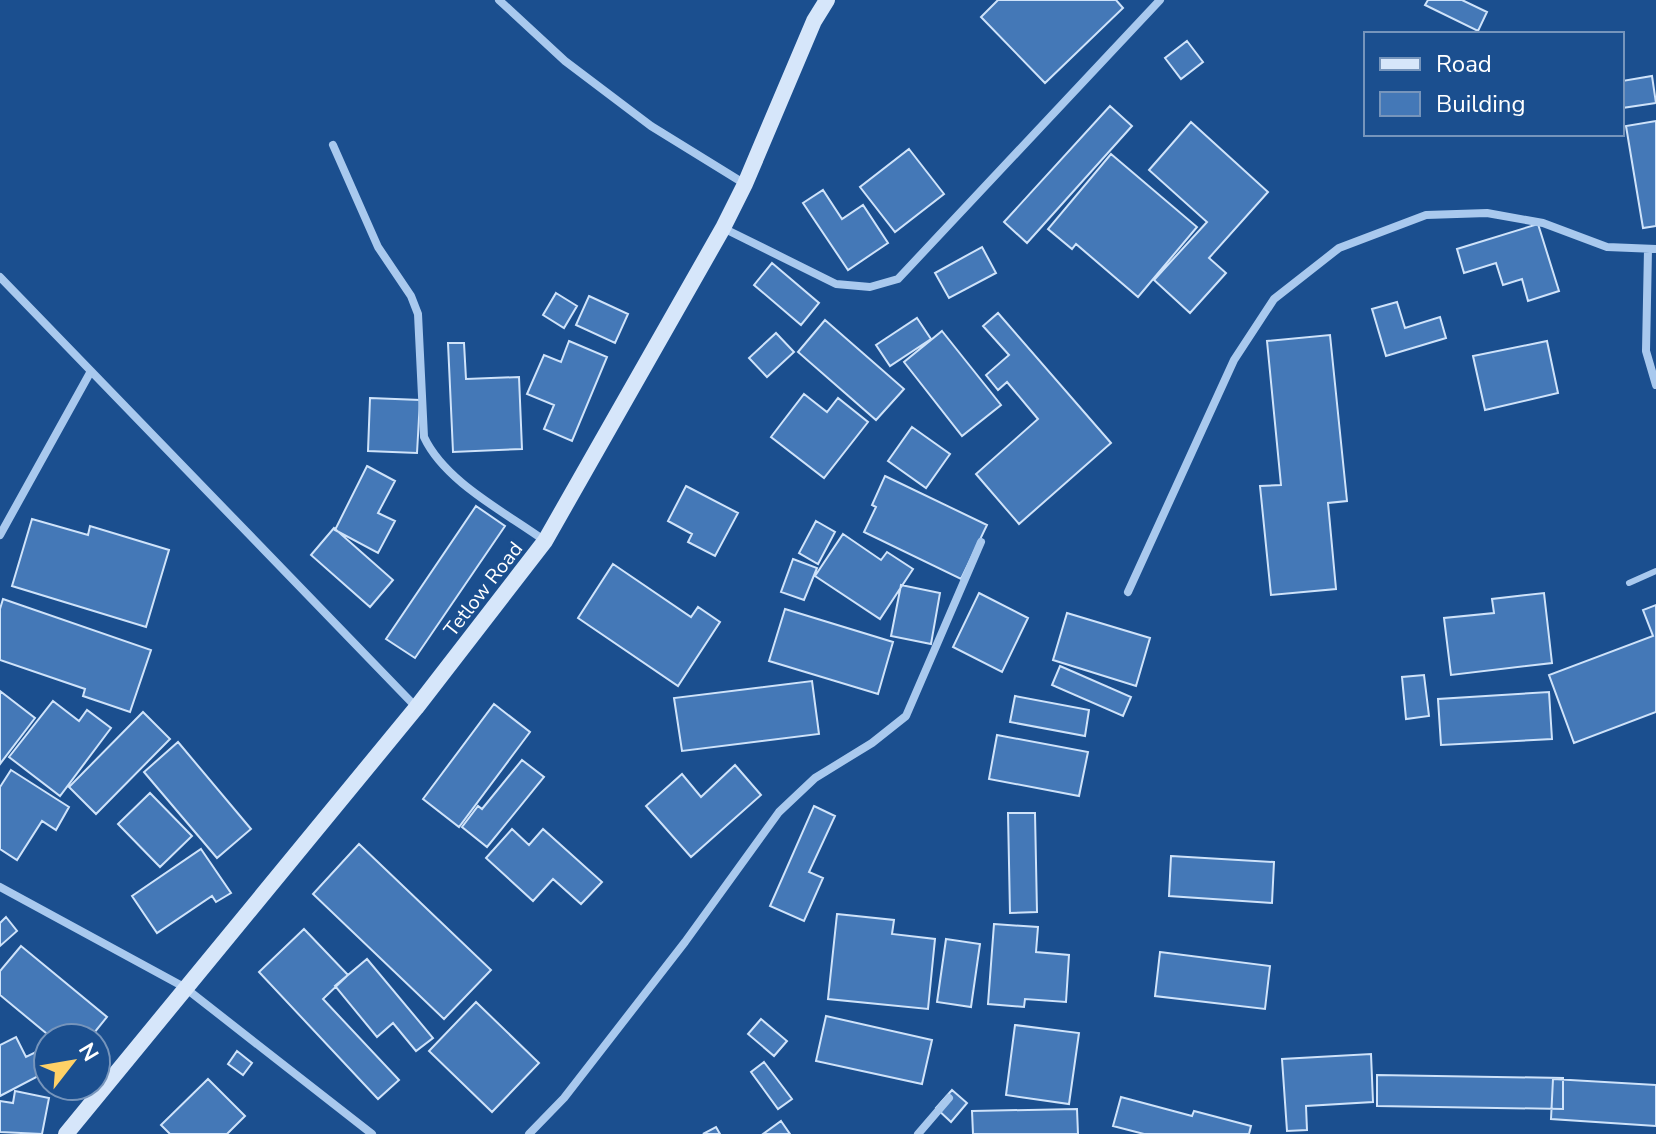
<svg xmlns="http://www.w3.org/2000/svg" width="1656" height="1134" viewBox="0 0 1656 1134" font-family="'Nunito Sans',sans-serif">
<rect width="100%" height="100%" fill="#1b4f8f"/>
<!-- building -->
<path fill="#4478b7" stroke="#cfe3fa" stroke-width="2" d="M998,0h118l7,8 -78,75 -64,-66z
M1428,0h34l25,12 -9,19 -53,-26z
M1187,41l16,21 -22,17 -16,-21z
M1652,76l4,27 -34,5v-27z
M1110,106l22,20 -105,117 -23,-21z
M1656,121v105l-13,2 -17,-102z
M1191,122l77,70 -59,66 17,15 -36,40 -36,-33 53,-58 -58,-52z
M909,149l35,45 -49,38 -35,-45z
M1111,154l86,73 -59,70 -62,-53 -4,5 -24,-20z
M823,190l19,29 21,-14 25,38 -40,27 -45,-67z
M1538,224l21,67 -31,10 -6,-22 -19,6 -7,-22 -32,10 -7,-24z
M982,247l14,26 -47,25 -14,-25z
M772,263l47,40 -18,22 -47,-40z
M556,293l21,13 -13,22 -21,-13z
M589,296l39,18 -13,29 -39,-18z
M1397,302l8,26 35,-11 6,21 -60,18 -14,-47z
M998,313l113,130 -92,81 -43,-50 62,-55 -31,-37 -9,8 -12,-15 23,-20 -26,-29z
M917,318l14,21 -41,27 -14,-21z
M825,320l79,69 -28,31 -78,-68z
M942,331l59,74 -39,31 -58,-74z
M776,333l18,19 -27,25 -18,-19z
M1330,335l17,166 -19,2 8,86 -65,6 -11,-109 21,-1 -14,-144z
M569,341l38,16 -35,84 -28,-12 10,-24 -27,-11 17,-39 17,7z
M1547,341l11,52 -73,17 -12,-54z
M448,343h16l2,36 53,-2 3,72 -69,3z
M804,394l23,18 11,-14 30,24 -44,56 -53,-41z
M370,398l50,2 -3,53 -49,-2z
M912,427l38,27 -24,34 -38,-27z
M367,466l28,15 -17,32 17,8 -17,32 -43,-23z
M885,476l102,49 -26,54 -97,-47 12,-25 -4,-2z
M686,486l52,27 -23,43 -27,-14 4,-8 -24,-13z
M476,506l29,20 -90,132 -29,-19z
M32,519l56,16 2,-9 79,24 -23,77 -134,-41z
M816,521l19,11 -17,32 -19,-11z
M334,528l59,52 -23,27 -59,-52z
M843,534l38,26 6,-8 26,17 -33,50 -65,-43z
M793,559l24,9 -13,32 -23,-8z
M613,564l78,53 7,-10 22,15 -42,64 -100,-68z
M901,585l39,8 -9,51 -40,-8z
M979,593l49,25 -26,54 -49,-25z
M1544,593l8,70 -101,12 -7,-57 50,-5 -2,-14z
M3,599l148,51 -21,62 -47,-16 2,-7 -85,-29v-51z
M1656,605v107l-82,31 -25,-68 104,-39 -10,-26z
M785,609l108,33 -15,52 -109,-33z
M1067,613l83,25 -14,48 -83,-26z
M1060,666l71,31 -8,19 -71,-31z
M1424,675l5,41 -23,3 -4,-42z
M812,681l7,53 -137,17 -8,-53z
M0,691l35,27 -35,46z
M1549,692l3,47 -111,6 -3,-46z
M1015,696l74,14 -4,26 -75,-14z
M53,701l26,20 8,-11 24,18 -51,68 -51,-39z
M494,704l36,28 -71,95 -36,-28z
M143,712l27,27 -74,75 -27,-27z
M997,735l91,17 -9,44 -90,-17z
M178,742l73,87 -34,29 -73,-86z
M522,760l22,17 -57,70 -25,-20 16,-21 4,3z
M735,765l26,30 -70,62 -45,-51 36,-32 19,23z
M11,770l58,37 -13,23 -14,-9 -25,39 -17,-11v-62z
M150,793l42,43 -32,31 -42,-43z
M814,806l21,10 -26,56 14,6 -19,43 -34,-15z
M1008,813h27l2,99 -27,1z
M512,829l17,16 14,-16 59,53 -21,22 -28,-25 -20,22 -47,-43z
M359,844l132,126 -47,49 -131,-125z
M201,849l30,44 -15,9 -4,-6 -55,37 -25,-37z
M1171,856l103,6 -2,41 -103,-7z
M837,914l57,6 -2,14 43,5 -7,70 -100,-10z
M6,917l11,14 -17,15v-23z
M994,924l44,3 -2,25 33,3 -3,47 -41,-3 -1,8 -36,-3z
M304,929l44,46 -25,24 76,81 -21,19 -119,-127z
M946,939l34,5 -9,63 -34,-5z
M21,946l86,71 -17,21h-38l-52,-43v-24z
M1160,952l110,14 -5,43 -110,-13z
M367,959l66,79 -17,13 -23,-28 -16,14 -42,-51z
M476,1002l63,61 -47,49 -63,-61z
M826,1016l106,24 -10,44 -106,-23z
M761,1019l26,22 -13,15 -26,-22z
M1015,1025l64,8 -10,71 -63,-9z
M16,1037l10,20 22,-11v25l-48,25v-51z
M237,1051l15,12 -9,12 -15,-11z
M1371,1054l2,48 -67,4 1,24 -20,1 -5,-72z
M764,1062l28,37 -14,10 -27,-37z
M1377,1075l186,3v31l-186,-3z
M208,1079l37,37 -18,18h-57l-9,-9z
M1553,1079l103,6v41l-105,-7z
M952,1090l15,13 -16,19 -15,-14z
M15,1091l34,7 -7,36 -42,-2v-31l13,2z
M1121,1097l71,19 2,-5 57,15 -2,8h-105l-31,-8z
M1077,1109l1,25h-105l-1,-23z
M781,1121l9,13h-27z
M716,1127l4,7h-17z"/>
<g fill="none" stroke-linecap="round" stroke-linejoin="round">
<!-- lane -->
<path stroke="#a9c9ee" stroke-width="6" d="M1629,583l27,-12"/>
<!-- street -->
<path stroke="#a9c9ee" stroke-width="8" d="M499,0l66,61 86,65 94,58
M333,145l45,102 33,49 7,18 6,123c21,45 81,75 121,104
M723,228l113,56 34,3 28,-8 262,-279
M1648,249l-2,102 10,34
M0,277l416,430
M0,535l91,-164
M1128,592l106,-232 40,-61 65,-51 87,-33 61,-2 56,10 64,24 49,2
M0,887l184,100 188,147
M529,1134l35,-36 121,-156 94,-130 36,-34 57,-35 34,-27 75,-174
M918,1134l31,-36"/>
<!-- secondary -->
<path stroke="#d6e6fa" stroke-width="16" d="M66,1134l350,-426 129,-167 178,-313 22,-44 69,-163 13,-21"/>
</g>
<g text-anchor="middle" stroke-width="6" stroke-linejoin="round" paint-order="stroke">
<!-- street labels -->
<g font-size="20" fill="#fff" stroke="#1b4f8f">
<text transform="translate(483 589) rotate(-52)" y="7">Tetlow Road</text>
</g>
</g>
<!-- legend -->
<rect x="1364" y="32" width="260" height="104" fill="#1b4f8f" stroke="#7695bc" stroke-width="2"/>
<rect x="1380" y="58" width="40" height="12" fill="#d6e6fa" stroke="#7695bc" stroke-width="2"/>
<text x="1436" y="72" font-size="24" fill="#ffffff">Road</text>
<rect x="1380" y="92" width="40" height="24" fill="#4478b7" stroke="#7695bc" stroke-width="2"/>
<text x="1436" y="112" font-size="24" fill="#ffffff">Building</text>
<!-- north arrow -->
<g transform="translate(72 1062) rotate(59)"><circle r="38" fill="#1b4f8f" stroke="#7695bc" stroke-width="2"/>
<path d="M0-6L14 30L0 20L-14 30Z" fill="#ffd166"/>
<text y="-12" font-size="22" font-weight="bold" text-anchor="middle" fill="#ffffff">N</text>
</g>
</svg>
